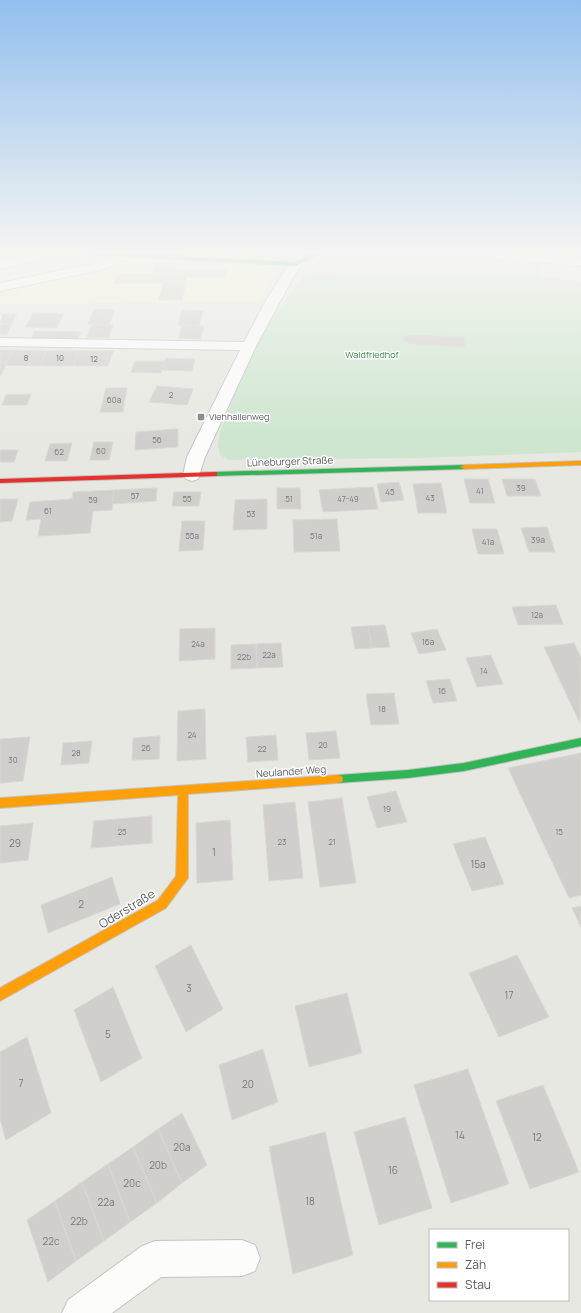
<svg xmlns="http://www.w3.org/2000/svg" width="581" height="1313" viewBox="0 0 581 1313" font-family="Manrope,sans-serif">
<rect width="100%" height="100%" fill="#e8e8e2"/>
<!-- commercial -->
<path fill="#f5f2d8" d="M108,257l172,10 -22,35 -258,2v-27z"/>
<!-- green -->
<path fill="#cee6cf" d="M175,252h128l-15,8z
M360,252h45l133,9v16l43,4v171l-162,6 -190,2 -9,-5 -2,-9 2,-14 35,-87 12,-19 30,-42 22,-25 15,-5z"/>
<!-- building -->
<path fill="#d0cfcc" stroke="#d8d7d1" d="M156,263h20l-1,6h51l-1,8h-38l-5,23h-23l4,-17h-49l3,-9h36z
M314,274l29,2 -1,6 -30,-2z
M94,309l21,1 -6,15 -21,-1z
M182,310l21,1 -4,15 -21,-1z
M33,313l30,1 -6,14 -32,-1z
M3,314h14l-5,10h-12z
M0,324h12l-5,10h-7z
M92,324l17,1h4l-5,13 -21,-1z
M182,325l22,1 -4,13 -21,-1z
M35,331l46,1 -4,8 -46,-1z
M411,335l53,2 1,10 -54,-3 -8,-3 1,-5z
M0,350h13l-12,25h-1z
M13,350l33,1 -6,15 -35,-1z
M46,351h33l-6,15h-33z
M79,351h34l-5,15h-35z
M166,358l29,1 -3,12 -30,-1z
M135,361h30l-4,12 -30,-1z
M157,386l36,3 -6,16 -38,-3z
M106,388h21l-4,24h-23z
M31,394l-4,11h-25l4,-10z
M178,429v18l-43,3 1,-18z
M94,442h19l-4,18h-19z
M72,443l-5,18h-22l5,-17z
M0,450h18l-4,12h-14z
M464,479h24l7,24h-25z
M502,479h33l6,17h-34z
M399,482l5,18 -23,2 -4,-18z
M441,483l6,30h-29l-5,-29z
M373,487l5,22 -55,3 -4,-22z
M157,488l-1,13 -44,3 2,-14z
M277,488h23l1,21h-24z
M114,490l-2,20 -19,1 -3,22 -52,3 3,-17 -15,1 4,-18 42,-3 1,-7z
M174,492h27l-2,14h-27z
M0,499h18l-6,22 -12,1z
M267,499v30l-34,1 2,-30z
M337,519l3,32 -46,1 -1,-32z
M182,521h23l-2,29 -24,1z
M547,527l8,25h-26l-8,-24z
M472,529h25l7,25h-26z
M556,605l7,19 -45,1 -6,-18z
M385,625l5,22 -18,1 -4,-22z
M368,626l4,22 -17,1 -4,-22z
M215,628v31l-36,2 1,-32z
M437,629l9,21 -27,4 -8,-21z
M281,643l2,24 -26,1 -1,-24z
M574,643l7,14 -1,66 -36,-76z
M256,644l1,24 -26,1v-24z
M491,655l12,29 -26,3 -11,-29z
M450,679l7,22 -24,2 -7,-22z
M394,693l5,31 -28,1 -5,-31z
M205,709l1,50 -29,2 1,-50z
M336,731l4,27 -31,2 -3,-27z
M276,735l2,25 -30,2 -2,-25z
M160,736l-1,23 -27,1 1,-22z
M30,737l-7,44 -23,2v-44z
M92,741l-3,22 -28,2 2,-22z
M581,753v142l-12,3 -61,-130z
M396,791l11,31 -30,6 -10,-31z
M342,798l14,85 -36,4 -12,-85z
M295,802l8,76 -34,3 -6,-76z
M152,816v27l-61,5 3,-27z
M230,820l3,60 -36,3 -1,-60z
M33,823l-5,37 -28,3v-37z
M485,837l19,47 -32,7 -19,-47z
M112,877l8,27 -72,29 -7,-28z
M581,906v21l-9,-19z
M191,945l32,64 -37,23 -31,-66z
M517,955l32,62 -50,20 -30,-64z
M113,987l29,71 -41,24 -27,-72z
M347,993l15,60 -53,14 -14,-61z
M27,1037l24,76 -45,27 -6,-21v-67z
M263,1049l15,53 -46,18 -13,-55z
M468,1069l41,115 -58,19 -37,-118z
M543,1085l36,87 -49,17 -34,-88z
M182,1113l25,52 -25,18 -24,-54z
M405,1117l27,91 -53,17 -25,-93z
M158,1129l24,54 -25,20 -24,-56z
M325,1132l28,123 -60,19 -24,-127z
M133,1147l24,56 -27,19 -22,-58z
M108,1164l22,58 -26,19 -22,-59z
M82,1182l22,59 -28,20 -21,-60z
M55,1201l21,60 -28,21 -21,-62z"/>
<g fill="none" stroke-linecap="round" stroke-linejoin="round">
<!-- street casing -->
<g stroke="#c4c4c4" stroke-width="2">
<path id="street" d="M36,252h17l-11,7 -42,10v-8z
M122,252h11l1,2 -2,3 -27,12 -105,22v-8l96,-20z
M466,252h48l67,6v8l-109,-10z
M296,260l6,4 -7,10 -39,72 -51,111 -7,22 -6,2 -6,-2 -3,-4 4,-18 53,-107 -240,-4v-8l244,4c8,-15 40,-79 52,-82z
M242,1240l13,5 5,13 -5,13 -13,5 -81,1 -49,36h-50l6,-13 74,-54 13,-5z"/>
</g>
<!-- fast casing -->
<g stroke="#c4c4c4" stroke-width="2">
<path id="fast" d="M77,252h31l187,10c11,-6 21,-10 33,-10l-17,6 -15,8 -217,-12z
M464,465h3v4l-253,7 -4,-2 4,-2z
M581,738v8l-117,25 -56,7 -70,5 -4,-1 -1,-3 1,-3 4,-1 70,-5 56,-7z"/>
</g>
<!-- slow casing -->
<g stroke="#c4c4c4" stroke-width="2">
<path id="slow" d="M581,461v4l-117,4 -4,-2 4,-2z
M338,775l4,1 1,3 -1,3 -4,1 -150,11v84l-22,30 -166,93v-13l158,-88 18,-24 2,-81 -178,13v-10z"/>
</g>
<!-- jam casing -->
<g stroke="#c4c4c4" stroke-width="2">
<path id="jam" d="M214,472h3v4l-217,7v-4z"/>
</g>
<!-- street -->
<use href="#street" fill="#fcfcfb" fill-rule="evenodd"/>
<!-- fast -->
<use href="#fast" fill="#30b455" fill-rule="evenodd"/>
<!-- slow -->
<use href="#slow" fill="#ff9f0a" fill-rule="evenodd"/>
<!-- jam -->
<use href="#jam" fill="#e5322d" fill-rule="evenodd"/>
<!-- rail -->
<path stroke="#e2e2e1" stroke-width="2" stroke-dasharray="0.5 3" stroke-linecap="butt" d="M545,252l36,3
M0,274l111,-22"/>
</g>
<!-- sky -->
<linearGradient id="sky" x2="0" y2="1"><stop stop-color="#92bfee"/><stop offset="0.58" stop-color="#f5f5f2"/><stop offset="1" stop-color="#f5f5f2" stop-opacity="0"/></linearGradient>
<rect width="581" height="436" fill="url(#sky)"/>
<!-- markers -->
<rect fill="#8a8c8e" stroke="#fff" stroke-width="1.5" x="197" y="413" width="8" height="8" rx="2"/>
<g text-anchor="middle" stroke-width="3" stroke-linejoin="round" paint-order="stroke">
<!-- number labels -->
<g font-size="8" fill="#77787c">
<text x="26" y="361">8</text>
<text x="60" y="361">10</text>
<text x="94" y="362">12</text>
<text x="171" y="398">2</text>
<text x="114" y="403">60a</text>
<text x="157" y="443">56</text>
<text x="101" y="454">60</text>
<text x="59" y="455">62</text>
<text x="521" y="491">39</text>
<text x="480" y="494">41</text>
<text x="390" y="495">45</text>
<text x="135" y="499">57</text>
<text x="430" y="501">43</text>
<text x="187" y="502">55</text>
<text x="289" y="502">51</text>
<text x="348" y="502">47-49</text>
<text x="93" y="503">59</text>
<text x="48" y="514">61</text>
<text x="251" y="517">53</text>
<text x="192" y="539">55a</text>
<text x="316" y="539">51a</text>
<text x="538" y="543">39a</text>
<text x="488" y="545">41a</text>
<text x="537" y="618">12a</text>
<text x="428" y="645">16a</text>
<text x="198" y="647">24a</text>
<text x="269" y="658">22a</text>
<text x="244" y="660">22b</text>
<text x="484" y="674">14</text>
<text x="442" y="694">16</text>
<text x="382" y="712">18</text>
<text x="192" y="738">24</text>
<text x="323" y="748">20</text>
<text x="146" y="751">26</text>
<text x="262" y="752">22</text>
<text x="76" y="756">28</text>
<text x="13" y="763">30</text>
<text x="387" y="812">19</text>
<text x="122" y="835">25</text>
<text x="559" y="835">15</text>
<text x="282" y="845">23</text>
<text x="332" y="845">21</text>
</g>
<!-- far-park labels -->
<g font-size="9" fill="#328543" stroke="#fff">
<text x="372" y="358">Waldfriedhof</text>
</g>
<!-- far-poi labels -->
<g font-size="9" fill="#585a60" stroke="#fff" text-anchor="start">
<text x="209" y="420">Viehhallenweg</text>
</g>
<!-- street labels -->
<g font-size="10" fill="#585a60" stroke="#fff">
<text transform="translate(290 461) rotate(-2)" y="4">Lüneburger Straße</text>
<text transform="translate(291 771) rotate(-4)" y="4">Neulander Weg</text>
</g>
<!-- near-number labels -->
<g font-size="10" fill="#77787c">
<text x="15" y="847">29</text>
<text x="214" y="856">1</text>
<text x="478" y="868">15a</text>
<text x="81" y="908">2</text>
<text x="189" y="992">3</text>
<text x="509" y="999">17</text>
<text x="108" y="1038">5</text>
<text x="21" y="1087">7</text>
<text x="248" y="1088">20</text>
<text x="460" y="1139">14</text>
<text x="537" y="1141">12</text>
<text x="182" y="1151">20a</text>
<text x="158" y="1169">20b</text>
<text x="393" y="1174">16</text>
<text x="132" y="1187">20c</text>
<text x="310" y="1205">18</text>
<text x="106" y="1206">22a</text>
<text x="79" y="1225">22b</text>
<text x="51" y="1245">22c</text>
</g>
<!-- near-street labels -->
<g font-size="12" fill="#585a60" stroke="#fff">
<text transform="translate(127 909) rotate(-31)" y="4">Oderstraße</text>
</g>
</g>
<!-- legend -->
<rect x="429" y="1229" width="140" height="72" fill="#ffffff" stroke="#bcbdbf"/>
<rect x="437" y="1242" width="20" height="6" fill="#30b455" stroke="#bcbdbf"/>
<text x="465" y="1249" font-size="12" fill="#585a60">Frei</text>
<rect x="437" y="1262" width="20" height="6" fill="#ff9f0a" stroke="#bcbdbf"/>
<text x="465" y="1269" font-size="12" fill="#585a60">Zäh</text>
<rect x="437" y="1282" width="20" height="6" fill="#e5322d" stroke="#bcbdbf"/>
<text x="465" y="1289" font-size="12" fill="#585a60">Stau</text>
</svg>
